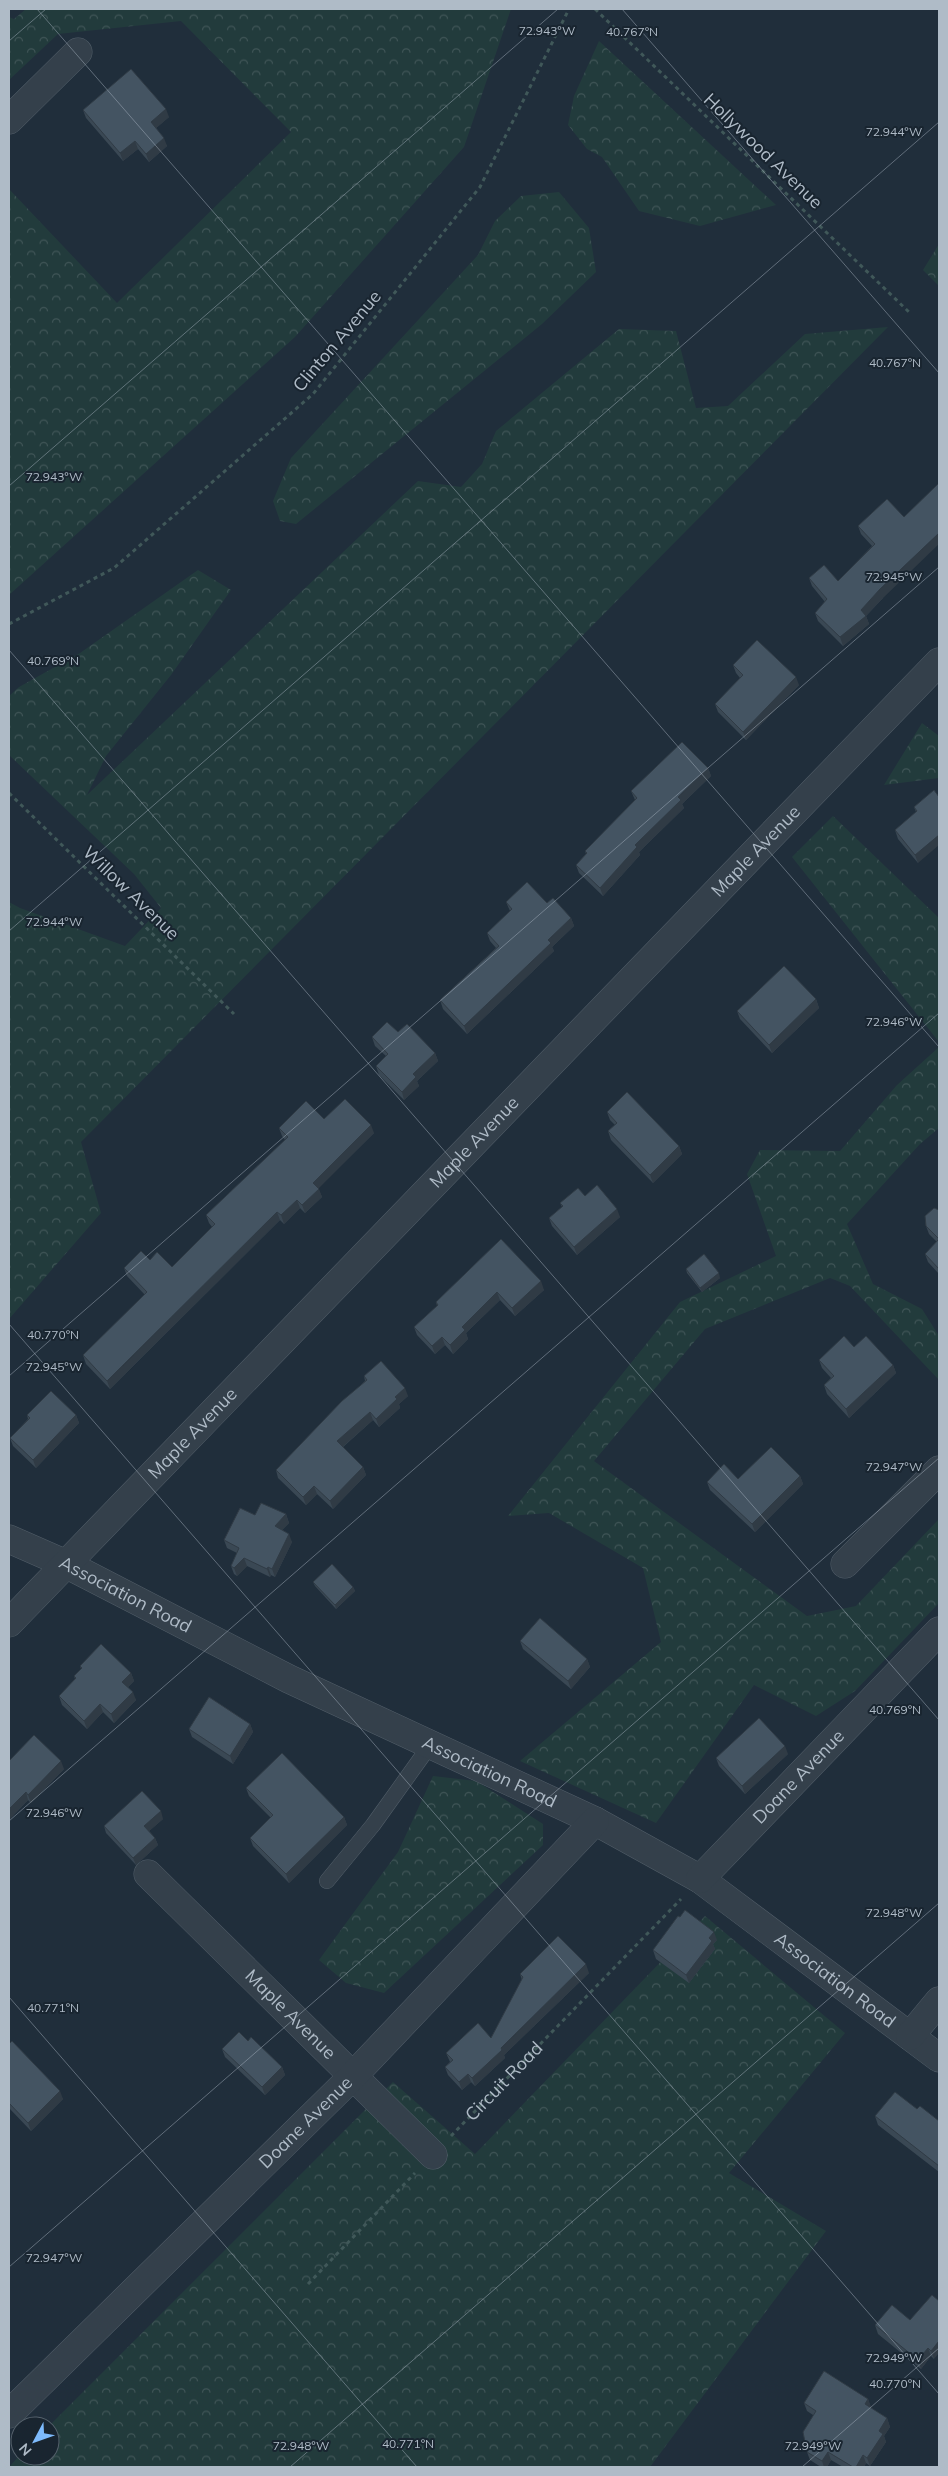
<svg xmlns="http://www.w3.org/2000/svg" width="948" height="2476" viewBox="0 0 948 2476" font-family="Mulish,sans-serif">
<defs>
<pattern id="forest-crowns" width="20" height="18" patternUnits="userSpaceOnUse" patternTransform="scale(1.25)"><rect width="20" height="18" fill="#223b3c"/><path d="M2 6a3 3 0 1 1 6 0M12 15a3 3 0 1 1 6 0" fill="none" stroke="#405557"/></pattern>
</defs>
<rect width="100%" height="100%" fill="#202e3b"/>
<!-- forest -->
<path fill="url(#forest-crowns)" d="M26,9h485l-47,138 -169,190 -286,258v-406l108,114 174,-171 -110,-111 -123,13 -49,46v-63l5,2z
M599,41l177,164 -76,21 -61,-15 -37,-54 -15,-8 -19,-24 6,-29z
M559,192l30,36 7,44 -54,52 -246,200 -16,-3 -7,-20 18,-43 187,-203 17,-34 26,-25z
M939,244v42l-16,-16z
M888,327l-807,815 20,71 -92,106v-417l11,6 105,38 36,-38 -27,-34 -125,-119v-59l10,-9 61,-34 118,-83 33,20 -60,85 -65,81 -19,39 331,-314 43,6 21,-23 14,-33 123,-102 57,2 20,77 32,-2 77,-72z
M922,723l17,13v42l-55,7z
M833,816l106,102v124l-147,-185z
M939,1047v81l-19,16 -73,80 26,60 49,25 17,27v44l-89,-94 -20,-8 -125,51 -111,132 213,155 49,-10 83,-87v84l-84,88 -39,25 -62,-31 -98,138 -136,-62 141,-119 -18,-74 -94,-55 -41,3 172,-214 96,-46 -29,-82 13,-24 80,1 57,-66z
M433,1776l43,5 67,43v21l-159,148 -38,-10 -27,-23 79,-108z
M705,1916l140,117 -116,140 97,58 -176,236h-641l11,-12 30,1 -1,-30 344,-344 82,72z"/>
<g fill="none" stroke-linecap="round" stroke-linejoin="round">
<!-- service casing -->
<g stroke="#525e69" stroke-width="16">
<path id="service" d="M327,1881l46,-56 58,-81"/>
</g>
<!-- minor casing -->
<g stroke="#525e69" stroke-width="29">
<g id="minor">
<path d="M9,120l69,-68"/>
<path id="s2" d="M9,1539l57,25 223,115 306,142 105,58 239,179"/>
<path d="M845,1564l94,-94"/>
<path id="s3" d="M9,1623l930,-961"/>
<path id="s4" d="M148,1874l285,281"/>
<path id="s5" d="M700,1879l239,-248"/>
<path d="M910,2036l29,-35"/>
<path id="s6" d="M9,2414l343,-337 243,-256"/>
</g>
</g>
<!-- path -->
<g stroke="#405859" stroke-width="3" stroke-dasharray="4 4" stroke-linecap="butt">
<path d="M595,9l316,305"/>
<path d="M9,624l105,-56 199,-174 167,-207 89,-178"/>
<path d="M9,793l225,221"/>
<path id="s1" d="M451,2136l230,-237"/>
<path d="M308,2284l107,-111"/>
</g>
<!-- service -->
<use href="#service" stroke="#34404b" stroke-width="15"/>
<!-- minor -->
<use href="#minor" stroke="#34404b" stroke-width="28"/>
</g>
<!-- wall -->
<path fill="#3a4854" d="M83,110l86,7 -13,11 11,18 -18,16 -11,-13 -15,12 -37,-43z
M887,499l-4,99 -17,18 3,8 -26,22 -25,-25 -3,-8 10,-11 -13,-16 -3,-8 29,3 34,-35 -11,-12 -3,-8z
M733,665l66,20 -53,55 -28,-28 -3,-8 25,-26 -4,-5z
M708,768l3,8 -29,28 2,4 -45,44 1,3 -37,41 -24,-23 -3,-8 10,-11 -1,-3 50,-51 -4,-9z
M934,790l-16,73 -20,-24 -3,-9 21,-18 -2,-5z
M506,902l41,1 24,15 3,8 -22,21 2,4 -87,83 -24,-25 -3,-9 56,-52 -6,-7 -3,-8 23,-22z
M816,999l3,9 -47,45 -32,-34 -3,-8z
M398,1032l37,21 3,8 -21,20 2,5 -15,14 -25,-25 -3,-9 10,-10 -11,-10 -3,-9z
M607,1112l72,34 3,8 -29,29 -42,-43 -3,-9 7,-6 -5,-5z
M324,1119l50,14 -56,55 4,9 -17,16 -5,-5 -16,16 -4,-4 -170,169 -24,-25 -3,-9 62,-60 -18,-19 -3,-8 26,-8 22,7 40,-40 -3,-4 -3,-8 79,-75 -3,-4 -3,-8z
M585,1196l35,21 -43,38 -25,-29 -3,-8 13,-11 -2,-4z
M939,1210v64l-11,-12 -3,-8 12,-12 -8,-8 -3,-8z
M501,1239l43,51 -29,26 -15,-16 -34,33 2,6 -15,15 -8,-9 -10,9 -18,-19 -3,-8 23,-21 -1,-4z
M686,1269l34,9 -18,14 -15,-19z
M854,1347l39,18 3,8 -47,45 -22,-24 -3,-9 7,-7 -9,-10 -3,-8z
M364,1376l44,20 -9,8 1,4 -21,19 -6,-7 -30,27 20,20 3,8 -33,34 -16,-15 -11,11 -28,-27 -2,-8 89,-89z
M27,1415h49l3,8 -43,45 -23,-22 -3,-8 18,-19z
M800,1476l3,8 -48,48 -45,-42 -3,-8 31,-3z
M286,1514l3,9 -7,7 10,12 -17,35 -4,-2 -1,2 -23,-11 -10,10 -3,-2 -3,-8 6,-13 -10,-5 -3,-8 31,-25z
M313,1582l40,5 2,4 -19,18 -21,-23z
M520,1641l67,18 3,8 -19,22 -48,-40z
M80,1666l51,7 3,8 -6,6 8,13 -22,23 -11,-11 -16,17 -25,-24 -3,-9 16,-17 -1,-3 7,-7z
M250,1724l3,8 -20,32 -41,-27 -3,-8z
M788,1754l-43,40 -26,-28 -3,-8z
M9,1761l55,8 -33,34 -3,-3 -19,20z
M246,1788l98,29 3,8 -58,58 -36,-37 -3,-8 21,-20 -22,-22z
M163,1819l-14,12 6,7 3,7 -22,20 -30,-32 -2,-7z
M717,1940l-4,4 2,5 -26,34 -33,-24 -3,-9z
M589,1973l-85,82 1,3 -30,28 -4,-4 -9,8 -14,-15 -3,-8 5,-5 -4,-9 45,-15 31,-58 -2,-6z
M248,2041l34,26 3,8 -20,20 -40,-38 -3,-8z
M9,2044l54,55 -32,32 -22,-23z
M917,2109l22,12v51l-61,-47 -3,-9z
M939,2301l-5,58 -3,-3 -10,13 -43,-35 -3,-9 35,-5z
M868,2399l3,9 16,10 3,9 -6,9 2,6 -16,24 -4,-3 -2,4h-21l-12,-7 -4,7h-6l-11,-7 -3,-8 6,-37 -6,-4 -3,-8z"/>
<!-- shaded-wall -->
<path fill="#303b45" d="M166,109l3,8 -15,13 -3,-8z
M164,138l3,8 -18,16 -3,-8z
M135,141l3,8 -15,12 -3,-8z
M939,533v11l-56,54 -17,18 3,8 -26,22 -3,-9 21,-27 19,-21z
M796,677l3,8 -53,55 -3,-8z
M708,768l3,8 -29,28 2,4 -45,44 1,3 -37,41 -3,-8 35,-43 43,-48z
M939,835v10l-21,18 -3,-8z
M571,918l3,8 -22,21 2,4 -87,83 -3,-8 84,-86z
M816,999l3,9 -47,45 -3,-8z
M435,1053l3,8 -21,20 2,5 -15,14 -2,-8 11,-18z
M371,1125l3,8 -58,58 -3,-8z
M679,1146l3,8 -29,29 -3,-8z
M319,1189l3,8 -17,16 -3,-8z
M297,1200l3,8 -16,16 -3,-9z
M617,1209l3,8 -43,38 -3,-8z
M277,1212l3,8 -170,169 -3,-8z
M719,1273l1,5 -18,14 -2,-4z
M541,1281l3,9 -29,26 -3,-8z
M497,1292l3,8 -34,33 2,6 -15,15 -3,-9 12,-18z
M442,1337l3,8 -10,9 -3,-8z
M893,1365l3,8 -47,45 -3,-9z
M405,1388l3,8 -9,8 1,4 -21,19 -3,-8 19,-22z
M370,1412l3,8 -33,29 -3,-8z
M76,1415l3,8 -43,45 -3,-8z
M363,1467l3,8 -33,34 -3,-8z
M800,1476l3,8 -48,48 -3,-8z
M314,1486l3,8 -11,11 -3,-8z
M286,1514l3,9 -11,11 -3,-8z
M289,1534l3,8 -17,35 -3,-8z
M244,1558l3,8 -10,10 -3,-8z
M268,1567l3,8 -1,2 -3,-8z
M353,1587l2,4 -19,18 -1,-4z
M587,1659l3,8 -19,22 -3,-8z
M131,1673l3,8 -9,9 -3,-8z
M133,1692l3,8 -22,23 -3,-9z
M100,1704l3,8 -16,17 -3,-8z
M250,1724l3,8 -20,32 -3,-8z
M785,1746l3,8 -43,40 -3,-8z
M61,1761l3,8 -33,34 -3,-8z
M26,1792l2,8 -19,20v-11z
M161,1811l2,8 -16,14 -3,-7z
M344,1817l3,8 -58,58 -3,-9z
M155,1838l3,7 -22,20 -3,-7z
M714,1932l3,8 -4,4 2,5 -26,34 -3,-8 23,-37z
M586,1964l3,9 -85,82 1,3 -30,28 -3,-8 29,-30z
M282,2067l3,8 -20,20 -3,-8z
M468,2074l3,8 -9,8 -3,-8z
M60,2091l3,8 -32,32 -3,-8z
M939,2341v12l-5,6 -3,-8z
M928,2348l3,8 -10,13 -3,-9z
M868,2399l3,8 -3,5 -3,-8z
M887,2418l3,9 -6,9 2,6 -16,24 -3,-8 12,-27z
M828,2452l3,8 -4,7h-3l-2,-6z
M863,2455l3,8 -2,4h-8z"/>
<!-- building -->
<path fill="#445462" stroke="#303b45" d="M131,69l35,40 -15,13 13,16 -18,16 -11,-13 -15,12 -37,-43z
M939,483v50l-59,56 -19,21 5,6 -26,21 -25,-24 12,-14 -18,-21 15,-13 14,16 37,-37 -17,-18 29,-27 17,18z
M757,640l39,37 -53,55 -28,-28 28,-29 -10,-10z
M682,742l26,26 -30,29 3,3 -46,45 2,2 -37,41 -24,-23 11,-12 -2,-2 52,-53 -6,-7z
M934,790l5,7v38l-24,20 -20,-25 22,-19 -3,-4z
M527,882l20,21 6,-5 18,20 -23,22 3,3 -87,83 -24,-26 59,-54 -12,-13 25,-24 -6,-7z
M784,966l32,33 -47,46 -32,-34z
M387,1022l11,10 9,-8 28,29 -22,21 3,3 -14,15 -26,-26 12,-12 -16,-17z
M627,1092l52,54 -29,29 -42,-44 9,-8 -10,-11z
M345,1099l26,26 -58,58 6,6 -17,16 -5,-5 -16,15 -4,-3 -170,169 -24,-26 64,-63 -23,-24 17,-17 9,9 7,-8 15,15 43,-43 -9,-9 82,-78 -9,-9 27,-27 18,18z
M597,1185l20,24 -43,38 -25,-29 14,-12 -3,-3 18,-15 7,8z
M934,1208l5,2v29l-13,-13 -1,-10z
M501,1239l40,42 -29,27 -15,-16 -35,35 3,3 -15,15 -8,-8 -10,9 -18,-19 24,-22 -2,-3z
M939,1239v30l-14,-15z
M704,1254l15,19 -19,15 -14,-19z
M844,1336l10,11 12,-11 27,29 -47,44 -22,-24 10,-9 -15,-16z
M381,1361l24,27 -10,9 2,2 -21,20 -6,-7 -33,29 26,26 -33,34 -16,-15 -11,11 -27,-27 66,-69 25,-21 -3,-4z
M51,1391l25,24 -43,45 -23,-22 20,-20 -3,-3z
M771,1447l29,29 -48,48 -45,-42 17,-18 14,15z
M261,1503l25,11 -11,12 14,8 -17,35 -4,-2 -1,2 -23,-11 -10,10 -3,-2 8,-18 -15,-8 16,-32 15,7z
M332,1564l21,23 -18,18 -22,-23z
M540,1618l47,41 -19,22 -48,-40z
M101,1644l30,29 -9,9 11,10 -22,22 -11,-10 -16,17 -25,-25 17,-18 -2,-2 8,-8 -2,-2z
M209,1697l41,27 -20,32 -41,-27z
M759,1718l26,28 -43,40 -26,-28z
M34,1735l27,26 -33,34 -2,-3 -17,17v-48z
M282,1753l62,64 -58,57 -36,-36 23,-23 -27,-27z
M142,1791l19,20 -17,15 11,12 -22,20 -29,-32z
M685,1910l29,22 -5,6 3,3 -26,34 -33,-25 25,-34 2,1z
M558,1936l28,28 -85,84 1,2 -30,28 -4,-4 -9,8 -14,-15 8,-7 -7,-7 32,-30 13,15 32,-61 -3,-3z
M239,2032l9,9 3,-4 31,30 -20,20 -40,-38z
M12,2041l48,50 -32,32 -19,-20v-59z
M895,2092l22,17 3,-3 19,15v45l-64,-50z
M932,2295l7,6v40l-8,10 -3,-3 -10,12 -43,-35 17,-20 18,15z
M824,2371l44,28 -3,5 22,14 -8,13 4,3 -16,24 -4,-3 -7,12h-3l-25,-15 -6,9 -15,-9 -4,-20 13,-21 -12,-8z"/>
<!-- ticks -->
<path fill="none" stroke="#afbbc7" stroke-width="1" stroke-opacity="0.45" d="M37,9l902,1038M622,9l317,364M9,41l37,-32M9,486l549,-477M9,650l930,1070M9,931l930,-809M9,1324l930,1070M9,1376l930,-809M9,1821l930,-808M9,1997l408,470M9,2267l930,-809M290,2467l649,-564M802,2467l137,-119"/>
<g text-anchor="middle" stroke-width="4" stroke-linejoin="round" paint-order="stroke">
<!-- street labels -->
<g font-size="18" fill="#afbbc7" stroke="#192530">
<text transform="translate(763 151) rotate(44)" y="6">Hollywood Avenue</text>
<text transform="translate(337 341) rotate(-50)" y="6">Clinton Avenue</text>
<text dy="6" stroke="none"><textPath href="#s3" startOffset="1074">Maple Avenue</textPath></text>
<text transform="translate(131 893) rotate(44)" y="6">Willow Avenue</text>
<text dy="6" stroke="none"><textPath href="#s3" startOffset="669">Maple Avenue</textPath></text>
<text dy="6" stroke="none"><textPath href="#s3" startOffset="264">Maple Avenue</textPath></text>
<text dy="6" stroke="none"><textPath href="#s2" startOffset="129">Association Road</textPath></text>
<text dy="6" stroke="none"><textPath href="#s2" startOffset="534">Association Road</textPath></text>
<text dy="6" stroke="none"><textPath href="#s5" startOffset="142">Doane Avenue</textPath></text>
<text dy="6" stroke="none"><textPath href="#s2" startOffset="939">Association Road</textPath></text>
<text dy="6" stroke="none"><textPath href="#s4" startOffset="200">Maple Avenue</textPath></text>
<text dy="6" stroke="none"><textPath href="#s1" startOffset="76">Circuit Road</textPath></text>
<text dy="6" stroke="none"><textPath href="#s6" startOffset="416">Doane Avenue</textPath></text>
</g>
</g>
<g font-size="12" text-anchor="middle" fill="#afbbc7" stroke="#192530" stroke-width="4" stroke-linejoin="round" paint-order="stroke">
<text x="547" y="35">72.943°W</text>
<text x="632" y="36">40.767°N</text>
<text x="894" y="136">72.944°W</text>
<text x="895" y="367">40.767°N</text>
<text x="54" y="481">72.943°W</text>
<text x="894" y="581">72.945°W</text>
<text x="53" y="665">40.769°N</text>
<text x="54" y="926">72.944°W</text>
<text x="894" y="1026">72.946°W</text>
<text x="53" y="1339">40.770°N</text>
<text x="54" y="1371">72.945°W</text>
<text x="894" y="1471">72.947°W</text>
<text x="895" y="1714">40.769°N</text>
<text x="54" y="1817">72.946°W</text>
<text x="894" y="1917">72.948°W</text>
<text x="53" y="2012">40.771°N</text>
<text x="54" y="2262">72.947°W</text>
<text x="894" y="2362">72.949°W</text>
<text x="895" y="2388">40.770°N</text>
<text x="408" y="2448">40.771°N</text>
<text x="301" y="2450">72.948°W</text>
<text x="813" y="2450">72.949°W</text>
</g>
<!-- border -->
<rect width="948" height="2476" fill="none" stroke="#afbbc7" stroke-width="20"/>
<!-- north arrow -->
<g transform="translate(35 2441) rotate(229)"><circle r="24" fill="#192530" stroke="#55616c"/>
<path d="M0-4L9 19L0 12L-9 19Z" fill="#7ebbfd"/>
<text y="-8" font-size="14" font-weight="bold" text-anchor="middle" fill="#afbbc7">N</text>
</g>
</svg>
